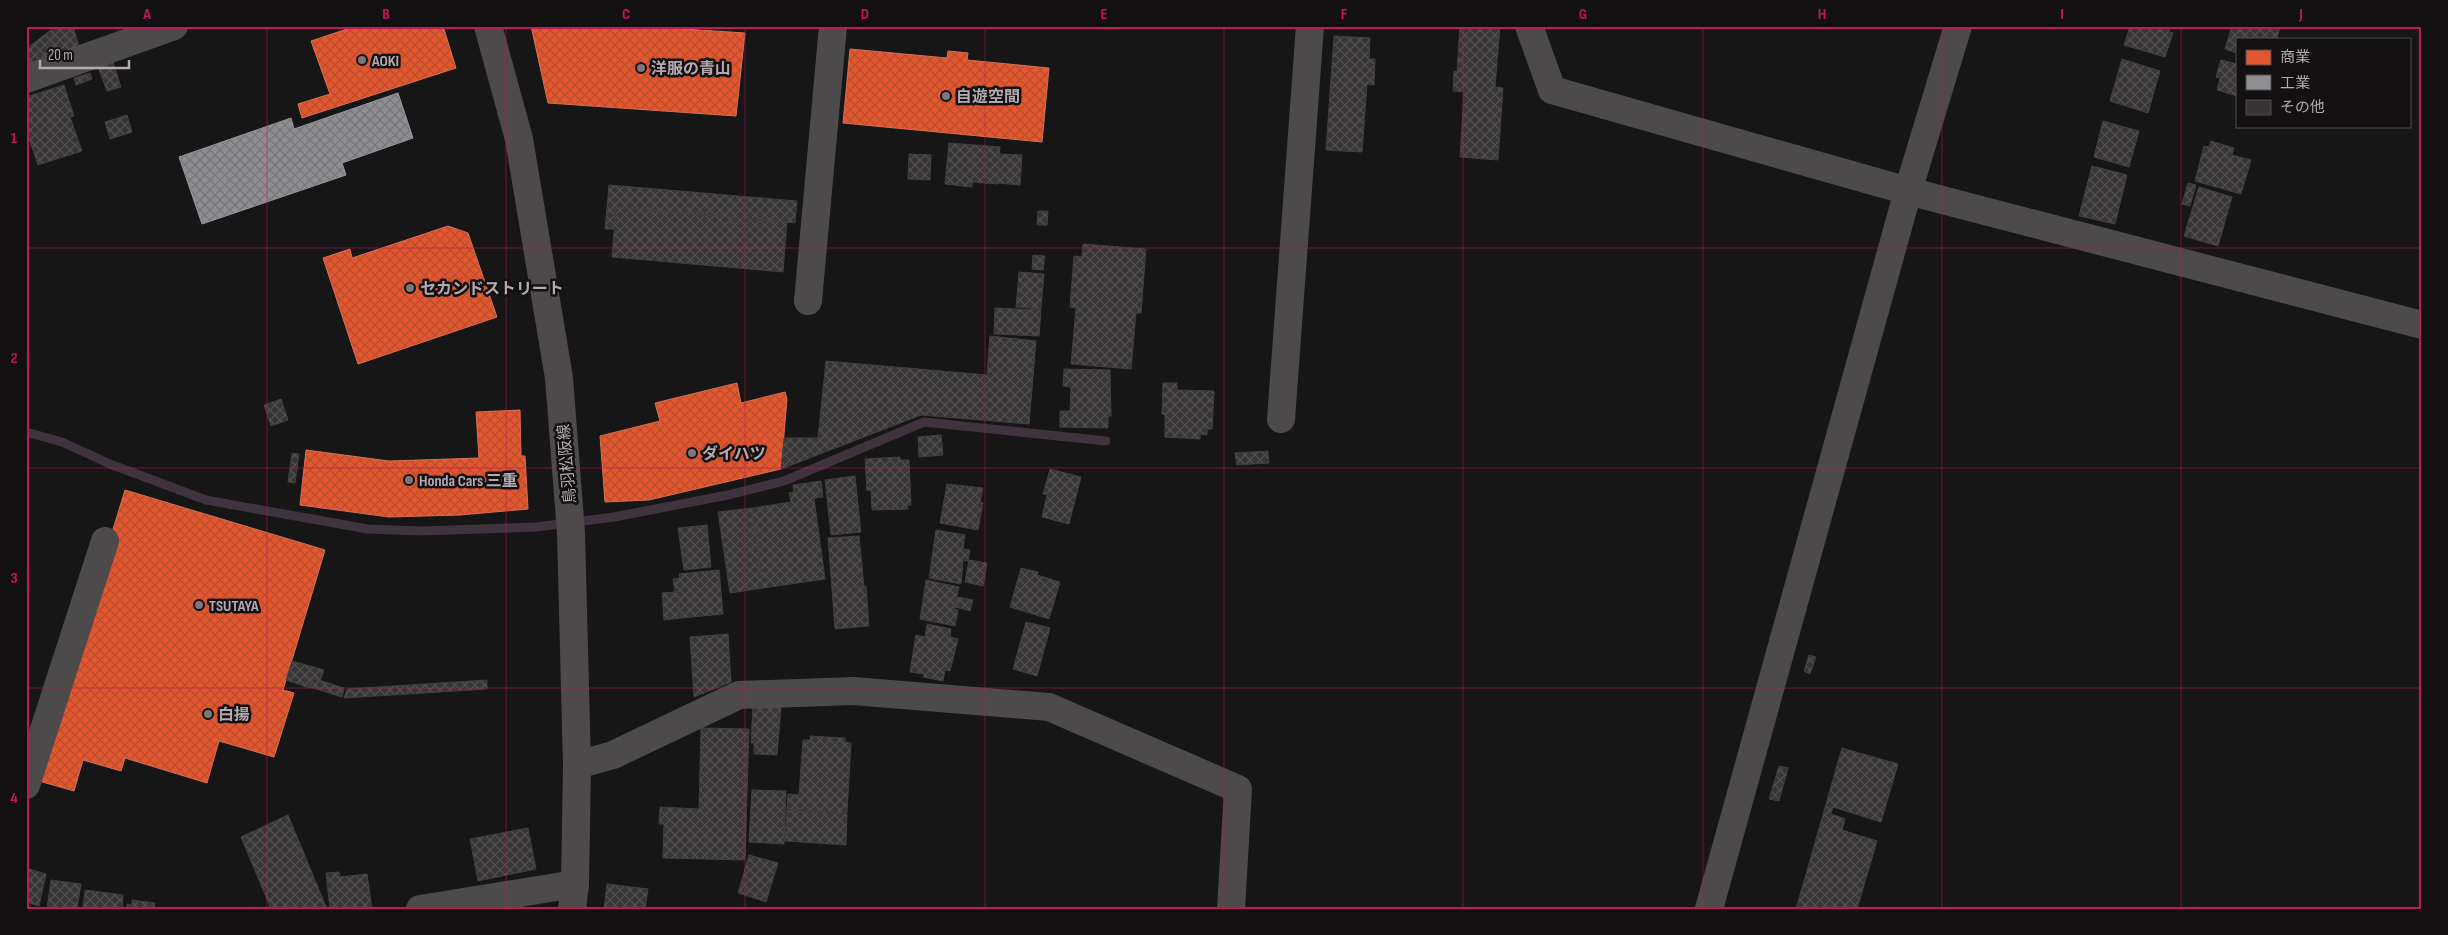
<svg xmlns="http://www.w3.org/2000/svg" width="2448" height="935" viewBox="0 0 2448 935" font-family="'Sofia Sans Condensed','Noto Sans JP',sans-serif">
<defs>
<pattern id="shops-cross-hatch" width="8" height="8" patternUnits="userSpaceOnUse" patternTransform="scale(1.25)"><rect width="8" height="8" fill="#e4572e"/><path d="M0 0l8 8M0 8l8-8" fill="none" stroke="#b84e30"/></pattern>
<pattern id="industry-cross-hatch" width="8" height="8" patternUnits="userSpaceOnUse" patternTransform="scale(1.25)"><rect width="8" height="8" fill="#8d8d92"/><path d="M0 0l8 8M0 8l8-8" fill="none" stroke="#77767b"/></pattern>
<pattern id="building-cross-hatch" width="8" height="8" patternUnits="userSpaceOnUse" patternTransform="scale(1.25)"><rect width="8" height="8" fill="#373536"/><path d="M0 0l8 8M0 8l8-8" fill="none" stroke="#524f51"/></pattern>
</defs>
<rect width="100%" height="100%" fill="#161616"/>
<!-- shops -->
<path fill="url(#shops-cross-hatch)" stroke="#d67055" d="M356,26h87l13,42 -154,50 -4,-14 32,-10 -19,-53z
M531,26h107l107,7 -9,83 -188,-13z
M850,49l97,9 1,-7 20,2 -1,7 82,8 -7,74 -199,-19z
M448,226l20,7 29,84 -139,47 -35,-106 27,-9 2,9z
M737,383l4,20 44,-11 2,7 -6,70 -132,31 -44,2 -5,-66 60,-15 -5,-18z
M520,410l1,46h4l3,53 -68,6 -71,2 -89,-12 6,-55 83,11 90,-3 -3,-46z
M125,490l200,60 -42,140 11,3 -20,64 -55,-16 -12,42 -82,-25 -4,13 -38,-11 -9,31 -35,-10 11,-45z"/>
<!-- industry -->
<path fill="url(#industry-cross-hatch)" stroke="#99959b" d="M398,93l15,45 -71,25 4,12 -144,49 -23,-67 112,-39 3,11z"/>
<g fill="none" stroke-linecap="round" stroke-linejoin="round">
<!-- stream -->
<path stroke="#40333f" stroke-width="9" d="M26,432l36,10 48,22 96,36 162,29 53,2 115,-4 78,-10 114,-22 56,-14 140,-59 182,19"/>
</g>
<!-- building -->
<path fill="url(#building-cross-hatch)" stroke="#423f41" d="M56,26h17l6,21 -53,18v-16z
M1460,26h40l-5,61 8,1 -5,72 -38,-3 4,-65 -11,-1 1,-20 3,1z
M2130,26h40l-1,6 4,1 -8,24 -41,-12z
M2232,26h48l-3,13h-40v14l-12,-4z
M1334,36l36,2 -1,21h6l-1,26 -7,-1 -5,68 -36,-2z
M2122,59l38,12 -12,42 -38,-12z
M2221,60l16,4v32l-20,-6 3,-12 -4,-1z
M113,62l8,25 -14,4 -9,-24z
M90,73l2,6 -16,6 -2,-7z
M64,85l10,31 -4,1 12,34 -44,14 -12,-35v-33z
M127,115l5,17 -22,7 -5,-17z
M2103,121l36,10 -10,36 -35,-10z
M2211,141l23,7 -2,7 19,5 -10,34 -46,-13 9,-35 5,1z
M949,143l51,4 -3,37 -25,-2v5l-27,-3z
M909,154l22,1 -1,25 -22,-1z
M999,154l23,1 -2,30 -23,-2z
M2092,166l35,9 -12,49 -36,-8z
M2188,183l8,2 -6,21 -8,-2z
M609,185l188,16 -2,22 -179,-16 -2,22h-9z
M2199,187l33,10 -14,49 -34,-10z
M616,207l171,15 -4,50 -171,-15z
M1038,211h10l-1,14h-10z
M1083,244l63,5 -5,64h-5l-5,56 -60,-5 5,-56 -6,-1 4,-51 8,1z
M1033,255l12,1 -2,14 -11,-1z
M1019,272l25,2 -3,35 -25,-2z
M995,308l46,2 -2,26 -45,-2z
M990,336l46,5 -7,83 -108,-9 -140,54 3,-31h34l8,-77 161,14z
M1064,369l46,1 1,46h-3v12l-48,-1v-16h10l1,-24 -8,-1z
M1163,383h14v7l37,1 -2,38h-5v6l-7,-1v5l-35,-2v-22l-3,-1z
M281,399l7,21 -17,6 -7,-21z
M941,435l2,20 -24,2 -1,-20z
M1268,451l1,12 -32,2 -2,-12z
M292,453l7,1 -4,29 -7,-1z
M900,457v3h9l2,45h-4l1,4 -36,1 -1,-20 -4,1 -2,-32z
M1050,469l31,8 -12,47 -27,-7 5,-22 -4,-1z
M855,476l6,56 -30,3 -6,-55z
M821,481l2,16 -9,1 11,81 -62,9 -11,-80 39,-6 -2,-9 5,-1 -1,-7z
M947,484l36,4 -3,14 3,1 -5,27 -38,-7z
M752,508l11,80 -33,5 -12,-81z
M707,525l4,42 -27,3 -6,-42z
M936,530l29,5 -2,14 7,1 -2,11 -5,-1 -2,24 -32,-6z
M859,536l5,51 -32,2 -4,-51z
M969,560l18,3 -4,23 -18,-4z
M1021,568l17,4 -1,3 23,7 -11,37 -39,-12z
M719,570l4,44 -42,4 -3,-26h-3l-2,-13 7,-1 -1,-4z
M926,580l33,7 -5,22 4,1 -3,16 -35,-7z
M866,586l3,40 -34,3 -3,-40z
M675,592h3l3,26 -17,2 -2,-27z
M958,597l15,3 -3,11 -15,-4z
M1026,622l24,6 -13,48 -24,-7z
M927,624l24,5 -1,8 8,2 -8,32 -5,-1 -2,11 -20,-4 1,-3 -14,-2 6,-37 9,2z
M728,634l3,48 -37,15 -4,-60z
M1809,655l7,2 -6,17 -6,-3z
M292,661l32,9 -4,11 -7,-3 -3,10 -24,-8z
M313,678l31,10 -2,9 -32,-10z
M487,680v9l-143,9 3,-9z
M753,706l28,1 -4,48 -23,-1v-11h-3z
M701,728l48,1 -4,131 -82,-2 1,-34h-5l1,-17 39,2z
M810,736l35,2v4l6,1 -4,70 -60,-4 1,-15 11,1 4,-55h7z
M1842,748l56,16 -17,58 -48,-15 -2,7 14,5 -3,11 35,11 -20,68h-61z
M1779,766l9,2 -9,33 -10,-2z
M752,790l34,1 -2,53 -35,-2z
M787,810l60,4 -1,31 -61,-4z
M288,815l39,94h-56l-30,-72z
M528,828l8,41 -58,12 -8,-42z
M749,855l29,8 -12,39 -28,-9z
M26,868l20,6 -7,32 -13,-4z
M339,872l1,5 27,-3 5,35h-42l-4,-36z
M51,880l30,4 -4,25h-30z
M607,884l41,5 -3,20h-41z
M85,890l38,5 -1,14h-39z
M132,900l23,3 -1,4 10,2h-37v-5l5,1z"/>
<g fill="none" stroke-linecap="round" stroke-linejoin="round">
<!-- minor -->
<path stroke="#4d4a4c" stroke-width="28" d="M1529,26l23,64 356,101 514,134
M26,79l148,-53
M808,301l25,-275
M1281,419l29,-393
M577,765l36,-10 126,-60 114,-4 196,16 189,82 -7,120
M26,785l79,-244
M420,909l155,-25
M1709,909l199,-718 50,-165"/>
<!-- major -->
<path stroke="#4e4a4c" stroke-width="28" d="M488,26l31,113 40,239 12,155 6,232 -2,119 -3,25"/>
</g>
<!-- grid -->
<path fill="none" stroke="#c2185b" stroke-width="1" stroke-opacity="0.55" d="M267,26v883M506,26v883M745,26v883M985,26v883M1224,26v883M1463,26v883M1703,26v883M1942,26v883M2181,26v883M26,248h2396M26,468h2396M26,688h2396"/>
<!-- markers -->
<g fill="#7d767b" stroke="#121011" stroke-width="2">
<circle cx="362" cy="60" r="5"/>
<circle cx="641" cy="68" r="5"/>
<circle cx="946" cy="96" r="5"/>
<circle cx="410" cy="288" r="5"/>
<circle cx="692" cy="453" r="5"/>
<circle cx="409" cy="480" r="5"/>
<circle cx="199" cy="605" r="5"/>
<circle cx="208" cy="714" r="5"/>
</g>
<g text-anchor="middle" stroke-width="5" stroke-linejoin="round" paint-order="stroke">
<!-- poi labels -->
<g font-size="16" font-weight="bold" fill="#b5a9b1" stroke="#121011" text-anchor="start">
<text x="372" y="66">AOKI</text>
<text x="651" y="74">洋服の青山</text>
<text x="956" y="102">自遊空間</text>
<text x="420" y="294">セカンドストリート</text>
<text x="702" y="459">ダイハツ</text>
<text x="419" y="486">Honda Cars 三重</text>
<text x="209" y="611">TSUTAYA</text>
<text x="218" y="720">白揚</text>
</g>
<!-- street labels -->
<g font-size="16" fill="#b5a9b1" stroke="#121011">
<text transform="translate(566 464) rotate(-95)" y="6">鳥羽松阪線</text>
</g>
</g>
<!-- border -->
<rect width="2448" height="935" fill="none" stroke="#121011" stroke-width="55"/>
<!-- legend -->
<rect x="2236" y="38" width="175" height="90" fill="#121011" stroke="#534d51"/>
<rect x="2246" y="50" width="25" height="15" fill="#e4572e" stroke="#534d51"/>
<text x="2280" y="62" font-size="15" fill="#b5a9b1">商業</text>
<rect x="2246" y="75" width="25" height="15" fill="#8d8d92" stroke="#534d51"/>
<text x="2280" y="88" font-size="15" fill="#b5a9b1">工業</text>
<rect x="2246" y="100" width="25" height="15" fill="#373536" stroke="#534d51"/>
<text x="2280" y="112" font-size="15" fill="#b5a9b1">その他</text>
<!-- scale -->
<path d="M40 60v8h89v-8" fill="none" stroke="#b5a9b1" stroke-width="2.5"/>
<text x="48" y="60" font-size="15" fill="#b5a9b1" stroke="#121011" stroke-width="4" paint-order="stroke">20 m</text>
<rect x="28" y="28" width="2392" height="880" fill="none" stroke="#c2185b" stroke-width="2"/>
<g font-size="16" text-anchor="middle" font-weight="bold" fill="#c2185b">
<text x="147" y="19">A</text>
<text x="386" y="19">B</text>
<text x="626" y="19">C</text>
<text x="865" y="19">D</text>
<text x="1104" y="19">E</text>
<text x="1344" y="19">F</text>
<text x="1583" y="19">G</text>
<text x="1822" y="19">H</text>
<text x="2062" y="19">I</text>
<text x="2301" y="19">J</text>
<text x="14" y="143">1</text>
<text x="14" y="363">2</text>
<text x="14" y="583">3</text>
<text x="14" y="803">4</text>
</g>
</svg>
